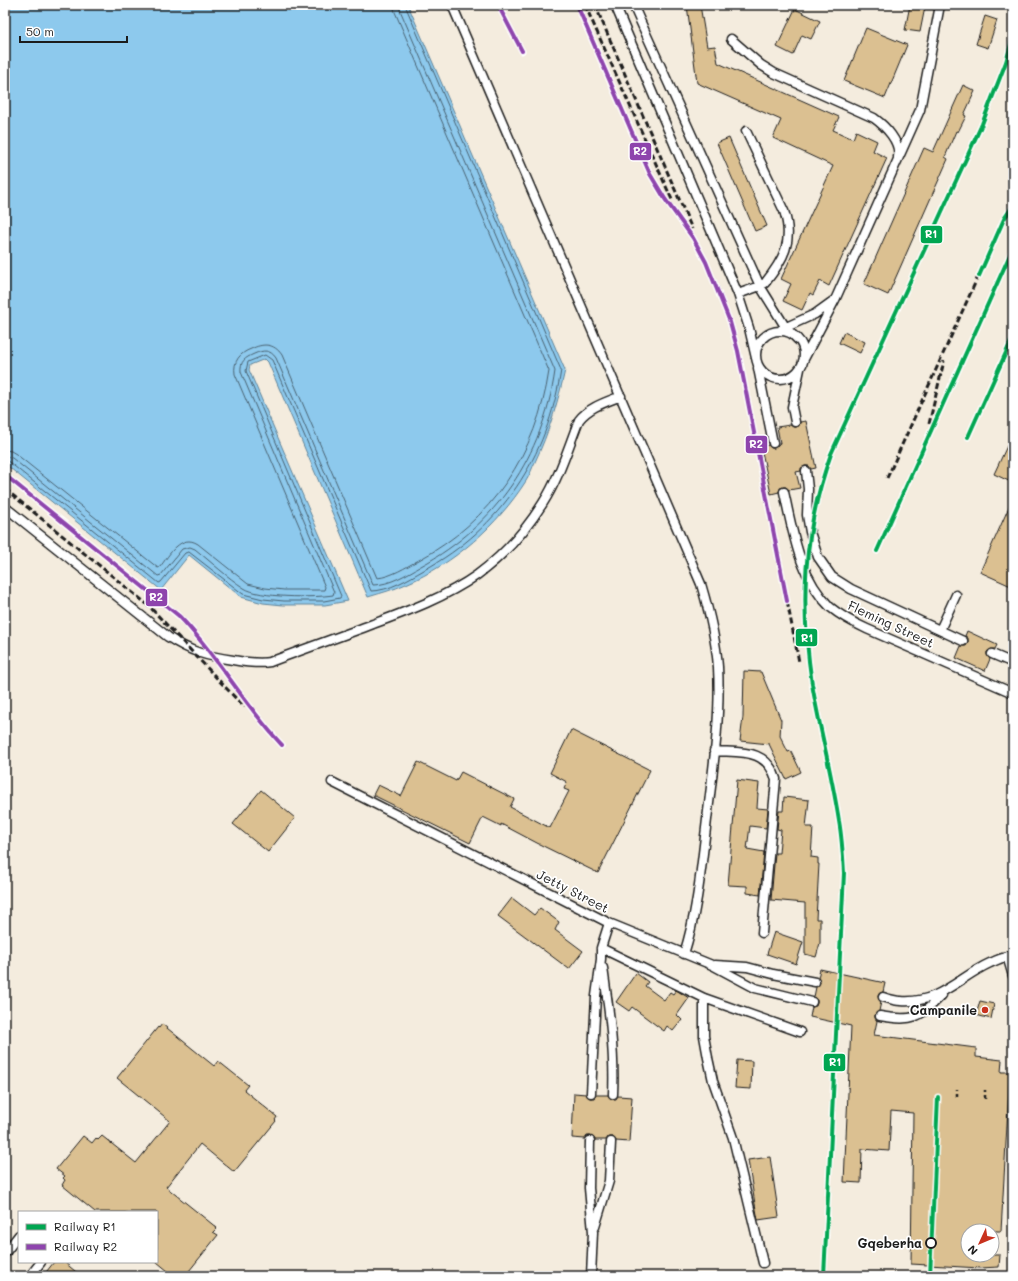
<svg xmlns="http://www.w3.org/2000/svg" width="1018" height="1281" viewBox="0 0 1018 1281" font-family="Mali,sans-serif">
<rect width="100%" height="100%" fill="#f4ecde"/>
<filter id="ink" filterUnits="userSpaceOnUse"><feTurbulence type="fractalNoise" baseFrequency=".025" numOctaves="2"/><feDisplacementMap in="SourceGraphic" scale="8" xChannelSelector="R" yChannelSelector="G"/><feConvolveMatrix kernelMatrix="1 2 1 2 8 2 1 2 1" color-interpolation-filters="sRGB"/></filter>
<g filter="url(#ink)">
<!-- water -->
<path fill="#8dc9ed" stroke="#608499" d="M5,5h403l157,365c-7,32 -16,62 -30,92 -3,6 -5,13 -9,19 -28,44 -72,83 -120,103 -13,6 -25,9 -38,13l-100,-235 -3,-3 -15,6 -1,5 99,231 -23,4h-42l-20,-2 -22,-6 -52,-42 -28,35 -156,-126z"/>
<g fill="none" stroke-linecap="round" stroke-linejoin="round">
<!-- shore -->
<path stroke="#496170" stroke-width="1" d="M5,450l6,1 5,3 142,114 2,-1c9,-12 21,-34 38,-23l50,40 17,4 19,2h40l1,-3 -90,-213c-2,-13 5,-21 16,-25 12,-6 23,-6 31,6l95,223c14,-1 29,-11 42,-18 72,-39 118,-107 130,-189l-154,-359 -2,-7
M5,456l7,2 146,118 3,-1 21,-26 8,-2 5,2c16,13 32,28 49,39 15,10 70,10 89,7l1,-3 -93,-220c-1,-11 4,-14 13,-18 9,-4 16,-5 22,4l97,227c17,0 34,-11 48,-19 75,-41 122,-110 134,-195l-155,-361v-5
M5,461l4,1 150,121 2,-1 24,-29 4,-1 54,42 20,5 21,2h40l16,-3 1,-2 -95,-225 2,-9 17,-7 7,5 99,231c18,0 37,-12 53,-21 77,-42 124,-113 137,-200l-156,-365"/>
</g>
<!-- building -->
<path fill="#dbc091" stroke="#1c1c1c" d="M687,5h13l7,42 8,-1 3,17 121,54 -6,13 20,9 3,-8 21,10 -4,10 14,7 -58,128 -9,-5 -7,14 -3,-2 -8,17 -19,-9 8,-17 -10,-5 52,-113 -60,-28 8,-18 -84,-37z
M910,5l15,2 -5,25 -15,-2z
M795,9l25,12 -9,18 -9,-4 -9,20 -16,-8z
M985,16l12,4 -9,28 -12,-4z
M866,28l41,17 -22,53 -41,-17z
M963,85l12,6 -11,24 2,1 -8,16 -2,-1 -11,26 3,2 -60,136 -24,-11 60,-136 9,4z
M729,138l38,88 -12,5 -38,-88z
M844,332l21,10 -5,11 -21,-10z
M806,421l10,47 -5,1 -2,-3h-4l-4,2v3l-5,1 4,16 -11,2 -3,-3h-3l-3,1 -1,4 -8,2 -10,-47 7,-2 3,3h3l6,-5 -3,-16 13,-2 3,2h3l3,-1 1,-4z
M1013,433v50l-19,-9z
M1013,498v89l-33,-15z
M967,631l30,14 -2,4h-4l-4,3v3l3,4 -5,12 -29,-13 5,-12h5l2,-3v-5l-3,-2z
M744,671l17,1 20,48 -1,16 8,16 3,-1 10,21 -15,7 -17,-35 -29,-3 3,-24z
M571,730l79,40 -52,103 -61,-30 -36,-19v2l-18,-9 -13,26 -97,-48 5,-10 23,11 17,-34 38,19 5,-9 53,27 -4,8 40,21 19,-37 -5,-2 3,-7 -17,-9z
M737,780l22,3 -1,10h-1h1l-1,15 11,1 -2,19 -16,-2 -3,23 17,3 -4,43 -13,-2v-7l-19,-1z
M261,790l34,28 -27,34 -35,-28z
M784,797l25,3 -3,27h7l-2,30 7,1v6h1l-3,55h4v24l-4,14 -11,-3v-51l-34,-3 4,-47h4l2,-23 -4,-1 2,-18h4z
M512,898l22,17 6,-7 19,14 -4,8 28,21 -14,18 -71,-53z
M774,932l29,10 -7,22 -29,-10z
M820,969l65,14 -2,9 -3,1 -2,3 1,4 2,2 -2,9 -4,4v3l2,3 -3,14 102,13v9l26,3 -1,12h9l-9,159h-33v24h32l-1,12 -19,1 -69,-4 2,-151 -22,-2 -2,40 -27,-2 -1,34 -17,-1 7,-156 -41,-9 2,-10 4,-1 1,-3v-3l-3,-3 2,-10 4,-4 -2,-5z
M636,973l12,9 -3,4 19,14 6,-8 3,2 3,-4 13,8 -12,17 5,5 -9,11 -6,-5 -3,5 -32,-24 -3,4 -13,-9z
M980,1001l14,3 -3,15 -15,-4z
M162,1024l52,42 4,-5 30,24 -4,5 33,27 -2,3 1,1 -42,51 -34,-28 -34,43 51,41 -4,4 5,3 -33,41h-11l-17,-14v-50h-62l-33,-27 3,-5 -2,-2 2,-2 -9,-7 27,-33 9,7 4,-5 2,2 4,-4 34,27 34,-42 -53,-43 41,-51 1,1z
M737,1060l15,1 -1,28 -16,-1z
M574,1093l12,1 2,3 2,1h4l2,-3h12l2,3 2,1h4l2,-3 14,1 -3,45 -13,-1 -2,-3 -2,-1h-4l-2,3h-11l-2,-3 -3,-1h-3l-2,3 -13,-1z
M770,1157l9,60 -21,3 -3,-16 -7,-44z
M54,1262h10l17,14h-38z"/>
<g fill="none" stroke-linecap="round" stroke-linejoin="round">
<!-- service casing -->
<g stroke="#1c1c1c" stroke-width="11">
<path id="service" d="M452,5l249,579c8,27 15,55 17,83 3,53 -6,109 -12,161 -5,42 -9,85 -22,126
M615,5l123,289 11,34 7,30
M633,5l127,281 26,42 12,12
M731,39l30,26 13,8 100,45c11,8 27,24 24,39
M738,294l22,-8 5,-3c19,-24 29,-42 19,-72l-38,-80
M782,329l33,-15 18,-13
M756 355a24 24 0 1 1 48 0a24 24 0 1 1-48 0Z
M803,361l32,-61 85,-190 20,-105
M758,368l15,75
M795,422l-3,-15 8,-38
M806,471l2,18 -1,26 3,17 8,25 14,20 19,12 112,52
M784,492c9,40 15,85 46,115 11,9 24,16 37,22l146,64
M5,507l163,130c23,15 38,19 65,23 12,2 24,4 37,2 34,-13 69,-25 103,-38 35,-13 73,-27 104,-49 26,-19 49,-45 66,-72 16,-25 25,-55 36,-83 10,-13 27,-18 42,-24
M940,630l16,-35
M992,654l21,9
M714,751c27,2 52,-3 62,28l-14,154
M332,782l277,141 103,42 43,23 57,14
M601,948l103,50 96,34
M1007,956l6,20
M715,965l32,2 26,7 42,8
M603,968c6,42 12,84 10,126
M883,997c6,2 12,4 18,4 38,3 58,-24 89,-38 8,-3 14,-7 23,-7
M704,998v38l4,22 5,23 20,57 30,125
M880,1016c34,6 39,2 62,-21
M591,1093l5,-97 5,-37v-11l8,-25
M590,1141l-1,47 4,44 -2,44
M595,1227l14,-46 2,-39
M5,1253l14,-18
M30,1276l11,-14"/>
</g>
<!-- path -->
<path stroke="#1c1c1c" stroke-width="2.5" stroke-dasharray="4 3" stroke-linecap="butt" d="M1009,1092h4
M957,1097v-8
M985,1099v-9"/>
<!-- service -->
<use href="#service" stroke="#fff" stroke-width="8"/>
<!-- rail -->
<path stroke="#1c1c1c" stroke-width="3" stroke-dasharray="6 3" stroke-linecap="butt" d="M498,5l24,46
M577,5l73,169c11,20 25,37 38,56 23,35 41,80 50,121l61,311
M585,5l88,197
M595,5l97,224
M929,424l15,-63
M968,437l45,-100
M5,475l174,141c39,40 65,89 103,129
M887,478l117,-259 9,-13
M5,489l143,116 96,102
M877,551l136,-303
M839,967c3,-48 8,-96 1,-144 -7,-47 -21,-93 -28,-140 -5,-36 -8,-74 -7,-111 2,-40 12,-81 26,-118l151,-330 24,-62 7,-25
M824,1276l12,-253
M930,1276v-7"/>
<!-- rail-1 casing -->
<g stroke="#fff" stroke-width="7">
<path id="rail-1" d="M979,276l25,-57 9,-13
M968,437l45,-100
M877,551l136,-303
M824,1276l20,-403c-1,-18 -2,-35 -5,-52 -7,-46 -19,-91 -27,-137 -12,-80 -9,-153 19,-230l151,-330 24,-62 7,-25
M930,1276l8,-179"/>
</g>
<!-- rail-2 casing -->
<g stroke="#fff" stroke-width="7">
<path id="rail-2" d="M498,5l24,46
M577,5l73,169 15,25 28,39 13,24 24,60 8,29 49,250
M5,475l174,141c39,40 65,89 103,129"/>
</g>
<!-- rail-1 -->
<use href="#rail-1" stroke="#00a651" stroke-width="4"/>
<!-- rail-2 -->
<use href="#rail-2" stroke="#8e44ad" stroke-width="4"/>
</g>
</g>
<!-- markers -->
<circle fill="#c8321e" stroke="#fff" stroke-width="1.5" cx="985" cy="1010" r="4"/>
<circle fill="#fff" stroke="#1c1c1c" stroke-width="2" cx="931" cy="1243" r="5"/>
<g text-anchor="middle" stroke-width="3.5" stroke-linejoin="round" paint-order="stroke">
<!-- street labels -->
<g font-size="13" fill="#1c1c1c" stroke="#fff">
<text transform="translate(891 624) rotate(25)" y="5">Fleming Street</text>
<text transform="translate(573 891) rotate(27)" y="5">Jetty Street</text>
</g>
<!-- poi labels -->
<g font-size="13" font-weight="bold" fill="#1c1c1c" stroke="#fff" text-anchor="end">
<text x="977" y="1015">Campanile</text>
</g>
<!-- stop labels -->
<g font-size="13" font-weight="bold" fill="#1c1c1c" stroke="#fff" text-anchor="end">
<text x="922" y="1248">Gqeberha</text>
</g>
</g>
<g stroke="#fff" stroke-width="1.5">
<rect x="629" y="142" width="23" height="19" rx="4" fill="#8e44ad"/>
<rect x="920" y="225" width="23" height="19" rx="4" fill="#00a651"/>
<rect x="745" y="435" width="23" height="19" rx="4" fill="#8e44ad"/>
<rect x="145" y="588" width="23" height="19" rx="4" fill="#8e44ad"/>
<rect x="795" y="628" width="23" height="19" rx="4" fill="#00a651"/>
<rect x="823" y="1053" width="23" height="19" rx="4" fill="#00a651"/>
</g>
<g font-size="11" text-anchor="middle" font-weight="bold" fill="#fff">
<text x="640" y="155">R2</text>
<text x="931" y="238">R1</text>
<text x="756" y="448">R2</text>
<text x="156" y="601">R2</text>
<text x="807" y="642">R1</text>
<text x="835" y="1066">R1</text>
</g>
<!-- margin -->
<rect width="1018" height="1281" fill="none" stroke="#fff" stroke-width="20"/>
<rect x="10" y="10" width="998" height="1261" fill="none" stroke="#1c1c1c" stroke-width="1.5" filter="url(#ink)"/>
<!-- legend -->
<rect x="18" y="1211" width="140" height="52" fill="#ffffff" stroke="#a4a4a4"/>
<rect x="26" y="1224" width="20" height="6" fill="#00a651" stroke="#a4a4a4"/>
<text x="54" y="1231" font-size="12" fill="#1c1c1c">Railway R1</text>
<rect x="26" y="1244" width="20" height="6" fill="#8e44ad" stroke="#a4a4a4"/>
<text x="54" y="1251" font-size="12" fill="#1c1c1c">Railway R2</text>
<!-- north arrow -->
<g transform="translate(980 1243) rotate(226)"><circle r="19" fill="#ffffff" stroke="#a4a4a4"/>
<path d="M0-3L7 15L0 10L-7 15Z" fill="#c8321e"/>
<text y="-6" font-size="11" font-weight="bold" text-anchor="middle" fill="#1c1c1c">N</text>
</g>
<!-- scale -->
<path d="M20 36v6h107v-6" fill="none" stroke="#1c1c1c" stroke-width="2"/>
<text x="26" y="36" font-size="12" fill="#1c1c1c" stroke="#ffffff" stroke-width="3" paint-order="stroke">50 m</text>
</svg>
